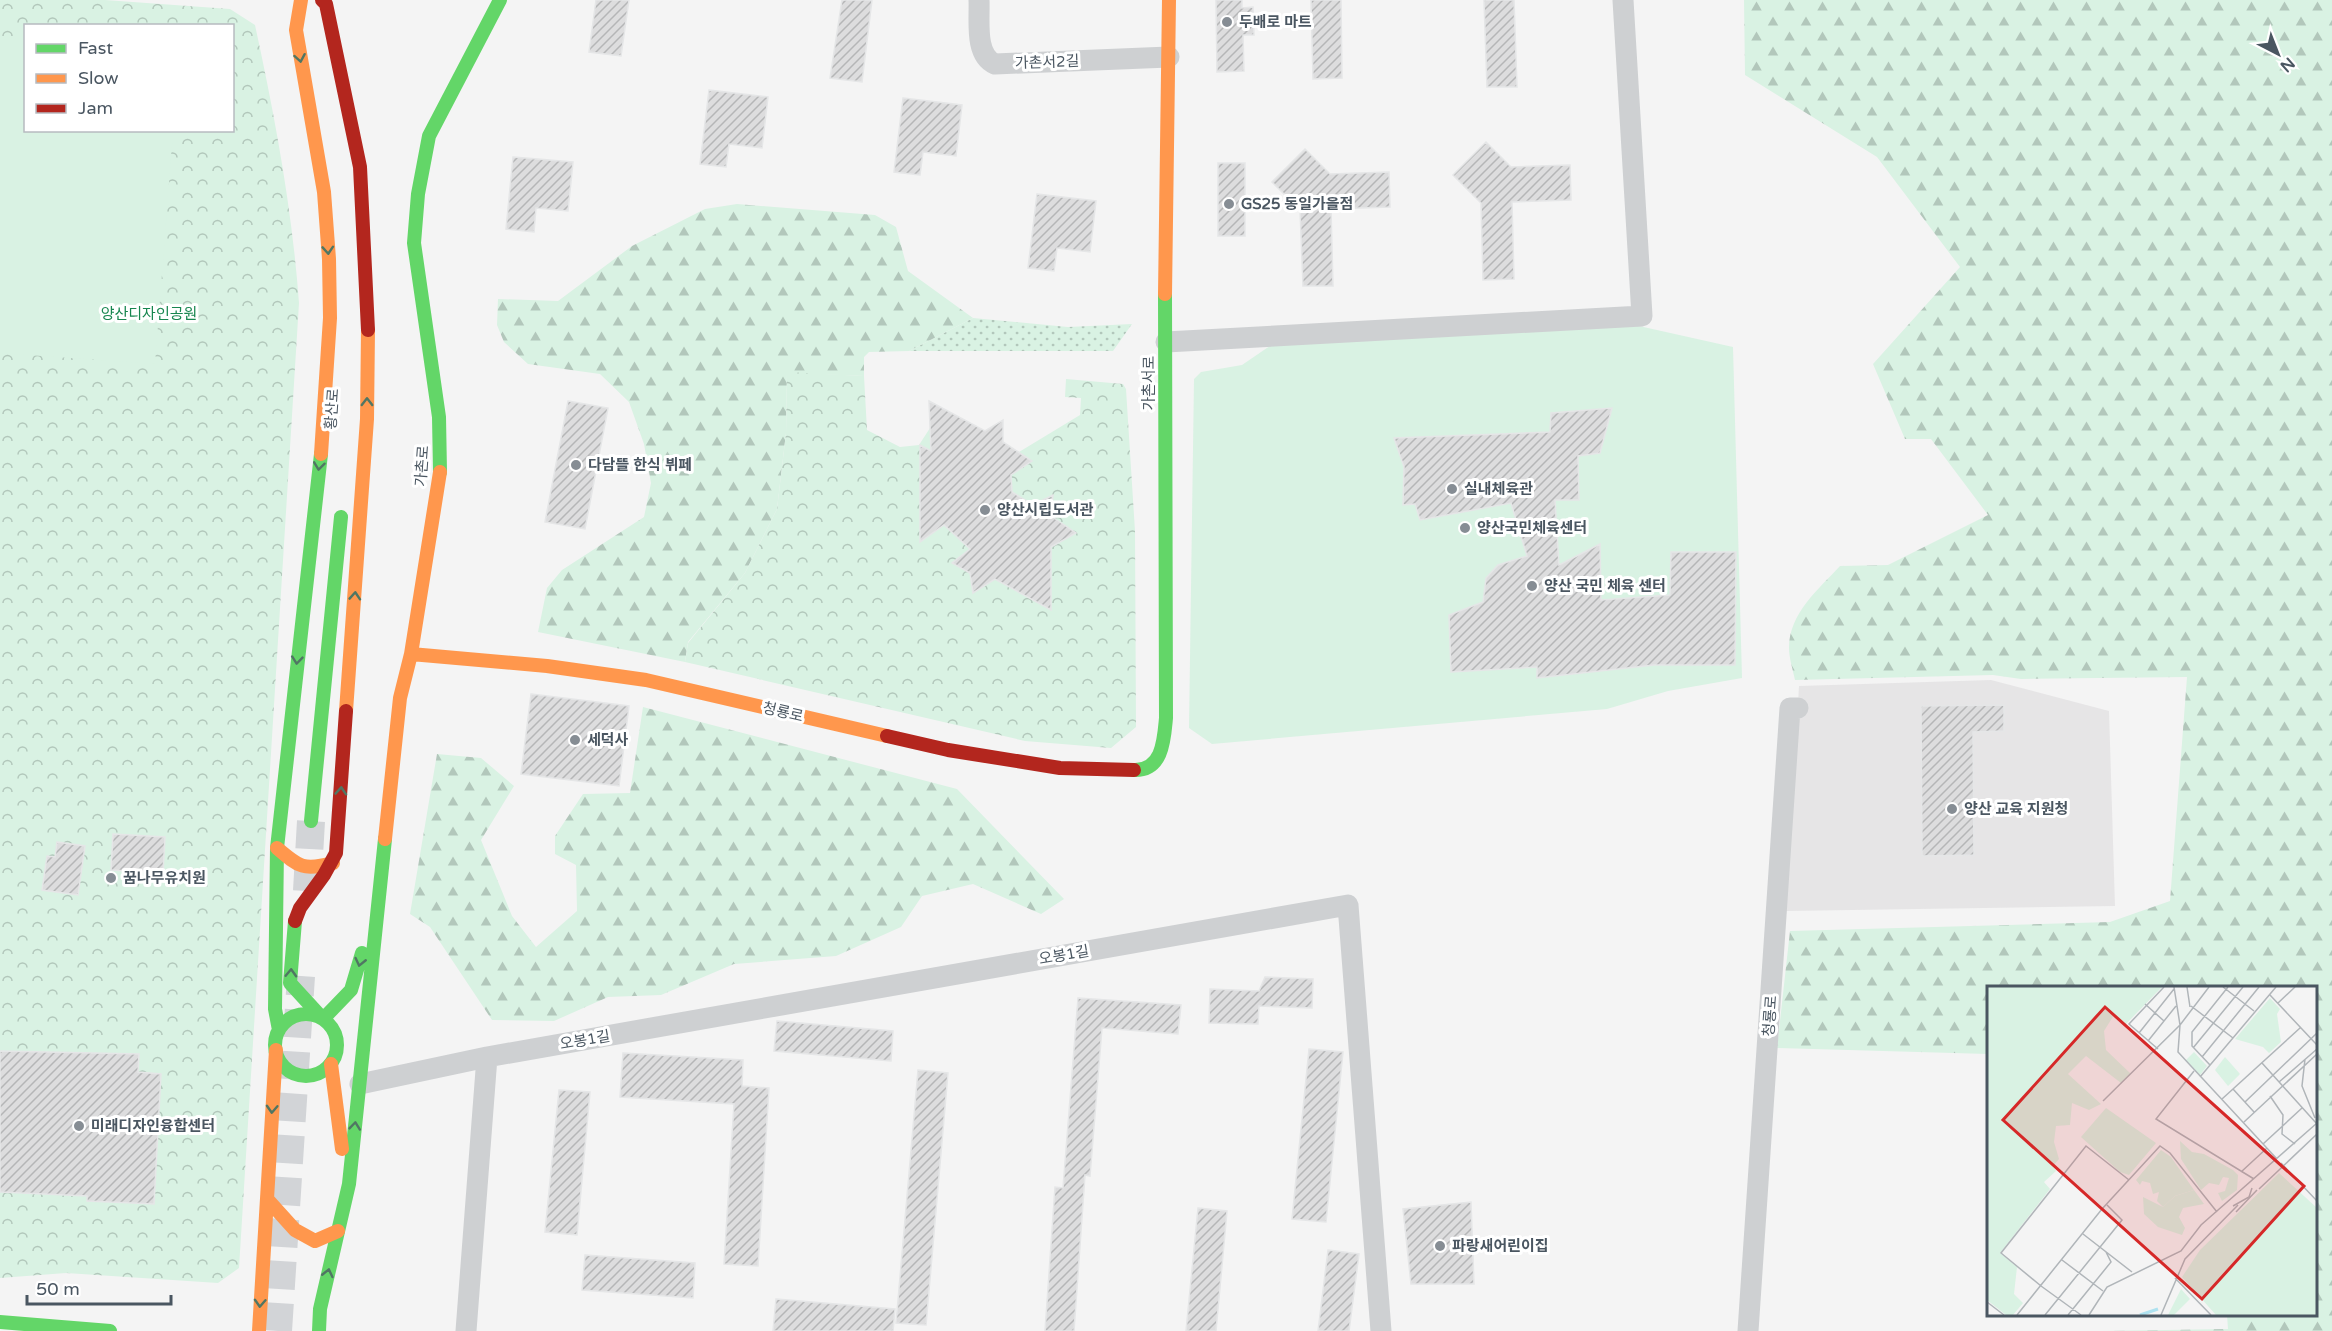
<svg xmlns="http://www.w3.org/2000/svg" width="2332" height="1331" viewBox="0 0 2332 1331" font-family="'Varela Round','Noto Sans KR',sans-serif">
<defs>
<pattern id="grass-dots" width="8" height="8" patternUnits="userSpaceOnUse" patternTransform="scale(1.5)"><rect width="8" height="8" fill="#d9f2e3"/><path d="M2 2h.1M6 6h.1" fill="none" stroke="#b2c7bb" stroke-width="1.8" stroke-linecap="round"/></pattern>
<pattern id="forest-firs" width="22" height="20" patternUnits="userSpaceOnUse" patternTransform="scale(1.5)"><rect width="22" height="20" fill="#d9f2e3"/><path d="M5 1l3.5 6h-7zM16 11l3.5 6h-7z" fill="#b2c7bb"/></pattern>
<pattern id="park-crowns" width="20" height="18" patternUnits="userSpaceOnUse" patternTransform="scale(1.5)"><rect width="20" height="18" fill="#d9f2e3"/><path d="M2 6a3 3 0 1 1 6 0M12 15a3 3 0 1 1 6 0" fill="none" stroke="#b2c7bb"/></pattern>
<pattern id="building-hatch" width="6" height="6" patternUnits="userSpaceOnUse" patternTransform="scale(1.5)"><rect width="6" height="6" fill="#ddddde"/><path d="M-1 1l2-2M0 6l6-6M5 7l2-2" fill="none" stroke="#b5b6b7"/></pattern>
</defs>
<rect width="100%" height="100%" fill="#f4f4f4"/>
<!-- education -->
<path fill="#e6e5e6" d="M1991,680l118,31 6,195 -329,5 13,-225z"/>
<!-- grass -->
<path fill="url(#grass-dots)" d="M973,318l95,9 64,-3 -19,27h-204z"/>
<!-- forest -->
<path fill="url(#forest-firs)" d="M1744,0h588v1331h-230l126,-2 -1,-14 89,-1v-326h-328v66l-211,-6 13,-117 320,-9 60,-21 17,-224 -166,2 -28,-4 -198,5c-2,-10 -6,-22 -6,-32 0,-35 30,-59 51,-82l48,-1 100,-50 -57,-76h-26l-32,-75 87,-97 -83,-110 -132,-82z
M737,204l138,11 21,12 12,44 65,47 -64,33 -40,1 -5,5v19l-77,-3 -1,60 -9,76 -32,64 -57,69 -3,20 -147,-30 9,-44 15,-18 82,-53 7,-34 -7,-39 -15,-42 -29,-28 -72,-10 -24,-22 -7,-17 1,-26 60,2 74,-55 73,-37z
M643,707l314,82 107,110 -23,15 -68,-30 -51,12 -21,31 -65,29 -102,8 -73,31 -53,2 -54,24 -62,-1 -62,-93 -20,-13 27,-160 44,4 33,28 -33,54 31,76 24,31 41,-36 -1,-46 -21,-11v-18l28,-42 47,-1z"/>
<!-- park -->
<path fill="url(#park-crowns)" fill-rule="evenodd" d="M0,0h105l125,9 25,16c20,92 37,183 44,278l-60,965 -21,15 -152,-10 -66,5zM26,26h206v104h-206z
M787,372l77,4 3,54 33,17 19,-2 11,-17 -1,-27 56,30 18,-11v22l16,10 61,-37 1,-17 -16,-1 1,-18 57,5 3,5 9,142 1,196 -25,21 -86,-7 -340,-79 3,-19 57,-70 32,-64 9,-76z"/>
<!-- pitch -->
<path fill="#d9f2e3" d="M0,37l25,2 1,91 147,1 -18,233 -155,-11z
M1639,326l94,21 9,331 -74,13 -61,18 -395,35 -23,-16 5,-349 7,-7 41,-7 32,-22z"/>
<!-- building -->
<path fill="url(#building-hatch)" stroke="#e5e6e7" stroke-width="1.5" d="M596,0h33l-8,56 -32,-4z
M842,0h30l-10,82 -32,-4z
M1216,0h26v8l11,-1 1,28h-11l1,36 -27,1z
M1311,0h30l1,78 -29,1z
M1484,0h30l3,87h-30z
M709,90l59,7 -6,51 -33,-4 -3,23 -26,-3z
M903,98l59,7 -6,51 -33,-4 -3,23 -26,-3z
M1486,142l25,25 59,-2 1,35 -59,2 2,77 -31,1 -2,-77 -28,-28z
M1305,149l25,25 59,-2 1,35 -59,2 2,77h-30l-3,-76 -28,-28z
M513,157l60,5 -5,49 -32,-3 -2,24 -28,-3z
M1218,163h27v73h-27z
M1037,194l59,7 -6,51 -33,-4 -3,23 -26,-3z
M568,401l40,7 -23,121 -40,-7z
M929,401l56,30 18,-11v22l29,19 -21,14 1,17 21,13 20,-10 -2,21 25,17 -25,14v63l-56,-31 -22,14 -3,-20 -18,-10 18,-14 -26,-24 -24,17v-97l11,6z
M1612,408l-12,45 -22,3 1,44h-24l4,65 41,-21 1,56 69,-5 1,-43h65l-1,113h-81l-117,13v-11l-86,5 -2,-57 34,-13 3,-24 12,-13 29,-9 -16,-53 -91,17 -5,-16 -12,1 1,-38 -10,-29 156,-6 1,-19z
M531,694l98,12 -10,80 -98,-12z
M2004,705v26l-31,1 1,123 -52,1 -1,-150z
M113,834l52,3 -2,36 -52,-3z
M57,842l28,4 -7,49 -36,-5 5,-34 8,1z
M1265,977l48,2 -1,29 -53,-2 -1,18 -49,-1 1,-34 49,2z
M1078,998l103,7 -3,29 -76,-6 -12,148 -5,-1 -11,156h-29l10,-144 8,1z
M777,1021l116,10 -2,30 -117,-10z
M1309,1049l34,3 -17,170 -34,-3z
M0,1051l139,3 -1,18 23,2 -7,130 -67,-3v-5l-87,-4z
M623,1053l120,7 -1,26 27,2 -11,178 -34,-2 10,-160 -114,-7z
M918,1070l30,3 -22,252 -30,-2z
M559,1090l31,2 -13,143 -32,-3z
M1471,1202l3,82h-63l-8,-75z
M1198,1208l29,3 -11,120h-30z
M1328,1250l31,4 -10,77h-31z
M585,1255l110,8 -2,35 -111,-8z
M776,1299l119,10 -2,22h-120z"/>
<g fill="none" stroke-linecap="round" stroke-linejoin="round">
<!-- secondary-tunnel -->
<path stroke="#d2d4d7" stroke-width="28" stroke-dasharray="28 14" stroke-linecap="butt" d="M307,891l4,-70
M278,1331l23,-355"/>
<!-- street -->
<path stroke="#ced0d2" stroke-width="21" d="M979,0c1,19 -5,55 16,64l174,-7
M1166,342l476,-26 -19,-316
M360,1084l127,-27 861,-152 33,426
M466,1331l21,-274
M1748,1331l42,-623h8"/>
<!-- fast -->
<path stroke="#63d668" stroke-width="14" d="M440,472l-1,-55 -25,-174 4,-49 11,-58 71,-136
M1134,770c29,1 30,-31 32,-52l-1,-424
M311,821l30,-304
M295,921l-5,62 33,36 28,-29 11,-37
M275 1045a31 31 0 1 1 62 0a31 31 0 1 1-62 0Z
M279,1030l-4,-21 2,-161 44,-394
M0,1322l110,9
M319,1331l1,-22 29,-125 36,-345"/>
<!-- slow -->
<path stroke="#ff974d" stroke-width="14" d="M301,0l-5,30 28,162 5,67 1,59 -9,136
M1165,294l4,-294
M411,654l136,12 99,14 241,56
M346,711l21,-292 1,-89
M385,839l15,-141 11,-44 29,-182
M277,848c22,19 27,23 56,15
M331,1064l11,85
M267,1199l28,31 20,11 23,-10
M259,1331l17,-281"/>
<!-- jam -->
<path stroke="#b3261e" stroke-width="14" d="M322,0l4,4 34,163 8,163
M887,736l61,14 112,18 74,2
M295,921l5,-13 24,-33 12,-22 10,-142"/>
</g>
<!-- one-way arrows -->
<defs><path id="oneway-chevron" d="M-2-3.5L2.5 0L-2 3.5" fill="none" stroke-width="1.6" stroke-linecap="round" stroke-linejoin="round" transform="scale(1.5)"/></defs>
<g stroke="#507663">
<use href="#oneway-chevron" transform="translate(300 58) rotate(80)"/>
<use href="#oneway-chevron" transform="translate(328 250) rotate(86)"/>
<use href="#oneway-chevron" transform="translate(367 402) rotate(-90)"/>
<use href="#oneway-chevron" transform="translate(319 466) rotate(97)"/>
<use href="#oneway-chevron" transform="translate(355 596) rotate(-86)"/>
<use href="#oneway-chevron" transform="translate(297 660) rotate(96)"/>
<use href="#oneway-chevron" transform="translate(341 791) rotate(-86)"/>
<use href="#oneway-chevron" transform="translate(360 962) rotate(103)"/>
<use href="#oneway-chevron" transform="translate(291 973) rotate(-88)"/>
<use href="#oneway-chevron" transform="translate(272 1109) rotate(93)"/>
<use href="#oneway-chevron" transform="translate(355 1126) rotate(-84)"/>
<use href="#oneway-chevron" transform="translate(328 1273) rotate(-77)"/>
<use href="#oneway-chevron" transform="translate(260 1303) rotate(93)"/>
</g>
<!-- markers -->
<g fill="#868d94" stroke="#fff" stroke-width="2">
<circle cx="1227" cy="22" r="6"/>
<circle cx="1229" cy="204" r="6"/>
<circle cx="576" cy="465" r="6"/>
<circle cx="1452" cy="489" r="6"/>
<circle cx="985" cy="510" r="6"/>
<circle cx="1465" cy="528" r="6"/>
<circle cx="1532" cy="586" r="6"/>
<circle cx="575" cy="740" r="6"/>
<circle cx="1952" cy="809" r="6"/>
<circle cx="111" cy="878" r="6"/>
<circle cx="79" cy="1126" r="6"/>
<circle cx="1440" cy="1246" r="6"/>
</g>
<g text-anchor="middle" stroke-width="6" stroke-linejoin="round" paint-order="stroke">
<!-- poi labels -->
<g font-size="15" font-weight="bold" fill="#4a5661" stroke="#fff" text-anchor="start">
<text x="1239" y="27">두배로 마트</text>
<text x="1241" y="209">GS25 동일가을점</text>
<text x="588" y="470">다담뜰 한식 뷔페</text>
<text x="1464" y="494">실내체육관</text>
<text x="997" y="515">양산시립도서관</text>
<text x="1477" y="533">양산국민체육센터</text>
<text x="1544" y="591">양산 국민 체육 센터</text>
<text x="587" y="745">세덕사</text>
<text x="1964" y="814">양산 교육 지원청</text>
<text x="123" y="883">꿈나무유치원</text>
<text x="91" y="1131">미래디자인융합센터</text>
<text x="1452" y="1251">파랑새어린이집</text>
</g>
<!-- street labels -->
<g font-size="15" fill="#4a5661" stroke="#fff">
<text transform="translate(1047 62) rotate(-2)" y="5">가촌서2길</text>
<text transform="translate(1149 383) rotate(-90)" y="5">가촌서로</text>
<text transform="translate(332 409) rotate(-86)" y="5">황산로</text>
<text transform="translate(422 466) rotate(-86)" y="5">가촌로</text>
<text transform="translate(783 712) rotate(13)" y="5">청룡로</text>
<text transform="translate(1064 955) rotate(-10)" y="5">오봉1길</text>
<text transform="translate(1770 1016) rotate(-86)" y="5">청룡로</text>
<text transform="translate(585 1040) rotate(-10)" y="5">오봉1길</text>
</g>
<!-- park labels -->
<g font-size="15" fill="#17864f" stroke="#fff">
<text x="149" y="319">양산디자인공원</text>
</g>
</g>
<!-- overview -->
<g transform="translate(1987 986)">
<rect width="330" height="330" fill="#f4f4f4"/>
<path d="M0,1h175l-37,38 -11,-10 -10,16 2,19 25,24 -10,9 -35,-27 -18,18 33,30 -12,6 -17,-7 -2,22 -14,1 -2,16 5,17 -6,7 3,5 -12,11 6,7 -50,64 17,14 -3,27 9,9 -10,12h-7l-19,-15zM193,155l12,11 12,2 29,16 5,5 -1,15 -15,11 -4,-8 7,-2 4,-13 -6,-1 -4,8 -10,-2 -8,7 -20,-31zM207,204l10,14 -21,4 -4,9 6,11 -3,7 -24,-8 -14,-13 -1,-17 20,10 12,-11z" fill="#d9f2e3"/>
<path d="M283,12l10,11 -3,5 4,28 -12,11 -6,-6 -28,-8zM207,66l13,14 -7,9 -14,-15zM174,164l10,7 23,33 -19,6 -12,11 -6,-6 2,-9 -6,2 -3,-11 -8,-2 -2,4 -4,-5zM292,187l38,35v107h-101l-34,-38 18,-27zM194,303l9,10 -16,16h-6z" fill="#d9f2e3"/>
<path d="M238,71l15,17 -12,12 -13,-16zM119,122l50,35 -27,32 -9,-3 -39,-35zM230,270l16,18 -26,24 -17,-17zM247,289l17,17 -28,23 -15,-15z" fill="#d9f2e3"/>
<path fill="none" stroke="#aee2f0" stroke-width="3" d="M153,329l18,-6"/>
<path fill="none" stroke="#b0b5b9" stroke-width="1.5" d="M200,1l3,20M222,1l-29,38 -2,27 99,107M236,1l31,24M283,9l47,50M291,17l17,-16M158,18l19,17M204,20l42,32M152,47l35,-44M161,55l28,-35M206,62l50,-61M171,63l-29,-25 35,-37M215,71l57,-70M318,73l-3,27 13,32M275,77l55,61M223,79l-18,-19v-14l36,-45M207,85l-38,48 98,60M213,91l76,-90M292,96l38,-33M246,103l21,23M283,110l13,19 -1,19 13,10M235,113l78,-71M116,115l77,-76 -6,-38M258,116l72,-69M257,136l73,-68M276,158l39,-36M294,177l36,38M254,186l26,-24M272,203l58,-55M246,220l16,-9 3,-9M249,226l21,-22M96,248l49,38M75,274l41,31M188,292l36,37M54,300l-40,-33 85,-107 43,34M54,300l40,29M0,316l17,13M30,329l85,-106 58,-63 10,7 47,59M58,329l77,-95 -15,-15M81,329l43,-53 -5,-10M102,329l18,-28 74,-36 20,-26 116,-102M174,329l24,-56 53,-54"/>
<path fill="#d62828" fill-opacity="0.15" stroke="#d62828" stroke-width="3" d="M118,21l199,179 -102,113 -199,-179z"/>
<rect width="330" height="330" fill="none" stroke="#4a5661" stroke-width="3"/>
</g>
<!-- legend -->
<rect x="24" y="24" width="210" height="108" fill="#ffffff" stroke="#b7bbc0" stroke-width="1.5"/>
<rect x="36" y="44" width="30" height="9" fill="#63d668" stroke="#b7bbc0" stroke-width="1.5"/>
<text x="78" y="54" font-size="18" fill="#4a5661">Fast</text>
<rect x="36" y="74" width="30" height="9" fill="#ff974d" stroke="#b7bbc0" stroke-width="1.5"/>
<text x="78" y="84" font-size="18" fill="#4a5661">Slow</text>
<rect x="36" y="104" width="30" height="9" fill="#b3261e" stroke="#b7bbc0" stroke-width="1.5"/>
<text x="78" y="114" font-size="18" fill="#4a5661">Jam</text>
<!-- north arrow -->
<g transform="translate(2278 54) rotate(138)" stroke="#ffffff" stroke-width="4.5" paint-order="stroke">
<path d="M0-4.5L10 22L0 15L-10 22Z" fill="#4a5661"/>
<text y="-9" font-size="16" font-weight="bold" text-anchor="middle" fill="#4a5661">N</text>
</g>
<!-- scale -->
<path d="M27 1295v9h144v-9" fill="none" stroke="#4a5661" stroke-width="3"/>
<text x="36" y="1295" font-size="18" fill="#4a5661" stroke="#ffffff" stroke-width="4.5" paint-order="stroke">50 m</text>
</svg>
